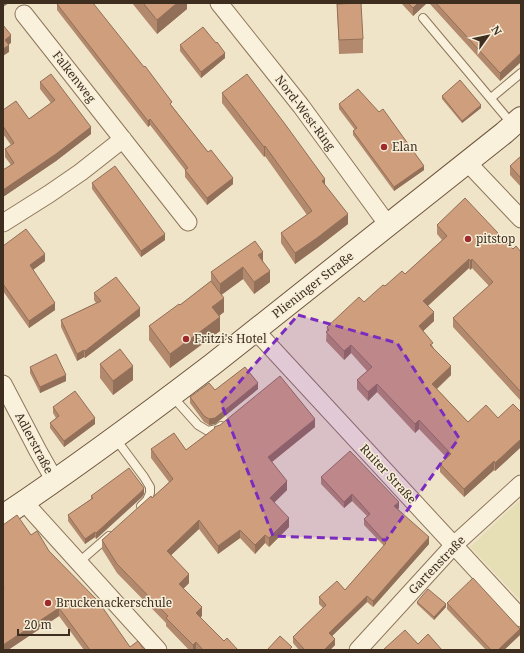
<svg xmlns="http://www.w3.org/2000/svg" width="524" height="653" viewBox="0 0 524 653" font-family="'Noto Serif',serif">
<rect width="100%" height="100%" fill="#f0e4c8"/>
<!-- farmland -->
<path fill="#e6deb5" d="M521,499v102l-51,-54z"/>
<g fill="none" stroke-linecap="round" stroke-linejoin="round">
<!-- service casing -->
<g stroke="#8d765c" stroke-width="10">
<path id="service" d="M423,18l89,106
M491,98l30,-25
M172,396l26,29 10,6 9,-2 4,-3
M115,438l29,39 6,10v6l-3,7 -6,6
M79,562l30,-26"/>
</g>
<!-- minor casing -->
<g stroke="#8d765c" stroke-width="19">
<path id="minor" d="M219,3l82,103 87,119
M24,14l164,208
M467,162l54,57
M3,223l46,-29 32,-22 42,-33
M255,330l266,288
M3,384l35,67 17,30
M24,502l134,148
M358,650l96,-105 67,-61"/>
</g>
<!-- secondary casing -->
<g stroke="#6f573f" stroke-width="24">
<path id="secondary" d="M3,516c72,-48 142,-100 210,-152l291,-231 17,-15"/>
</g>
<!-- service -->
<use href="#service" stroke="#faf1dc" stroke-width="8"/>
<!-- minor -->
<use href="#minor" stroke="#faf1dc" stroke-width="17"/>
<!-- secondary -->
<use href="#secondary" stroke="#faf1dc" stroke-width="22"/>
</g>
<!-- wall -->
<path fill="#b2896c" d="M132,3h55v6l-30,25z
M401,3h26l-14,13z
M429,3h92v59l-21,19z
M57,4l115,102 61,78 -26,21 -22,-28v-7l-35,-45 -2,2 -91,-117z
M337,4l26,35v14l-24,1z
M180,45l45,13 -24,20 -21,-27z
M40,82l51,52 -35,27 -53,36v-27l8,-5 -6,-8v-8l6,-4 -8,-11v-24l26,9 22,-16 -11,-14z
M222,93l103,92 23,39 -31,24 -22,16 -14,-21v-10l26,-18 -42,-59 -1,1 -42,-54z
M442,96l39,12 -19,15 -20,-24z
M339,104l85,66 -30,21 -41,-56v-4l2,-1 -16,-21z
M521,156v31l-11,-12v-9z
M92,183l73,57 -24,17 -49,-68z
M437,225l84,27 -1,148 -67,-73v-9l36,-32 -17,-18 -2,2 -1,-2 -41,38 6,15 -11,10 28,44 -14,14 31,33 30,-4 23,-6v35l-26,24 -1,-1 -30,27 -24,-25v-8l7,-6 -28,-29 -4,4 -38,-41 -9,9 -11,-12v-9l10,-9 -16,-18 -7,7 -18,-19 1,-14 37,-25 21,-16 20,-12 37,-34 -5,-6z
M3,246l42,15 -12,9 22,40 -26,18 -26,-37z
M263,261l7,21 -16,12 -11,-15 -22,16 3,17 -5,4 1,15 -50,37 -21,-28v-14l31,-21 31,-24v-9z
M94,293l46,23 -55,42 -1,-1 -7,4 -16,-34v-7l35,-17 -2,-3z
M100,364l33,16 -20,15 -13,-17z
M30,367l36,14 -26,12 -10,-20z
M258,389l-43,35 -6,1 -5,-3 -14,-19v-6l25,-7z
M53,407l42,17 -31,23 -14,-19v-5l6,-5 -3,-5z
M214,427h101l-43,35 15,28 -13,12 15,25 -20,20 -4,-4 -10,11 -15,-16 -22,16 -19,-25 -28,26 18,28 -6,6 19,27 -2,1 24,24 14,9h-49l-23,-24v-3l-49,-50 -15,-24v-9l50,-42 17,-16 -18,-24v-9l35,1 28,-21z
M321,477l78,31 -1,1 31,35 -56,63 -6,-5 -35,34 3,9 -5,5h-31l-6,-7v-6l30,-29 -4,-4v-7l26,-7 39,-44 -20,-21v-6l3,-3 -15,-15 -8,7 -23,-24z
M144,494l-2,3 -46,42 -1,-2 -10,7 -17,-23v-6l23,-16v-3z
M3,525l28,10 18,16 81,96 14,3h-60l-25,-34 -51,34h-5z
M417,602l29,5 -12,13 -17,-16z
M447,603l73,32 -16,15h-18l-39,-41z"/>
<!-- shaded-wall -->
<path fill="#916f58" d="M3,3h6l-6,4z
M177,3h10v6l-30,25v-14z
M418,3h9l-14,13v-8z
M11,35v8l-6,4v-7z
M9,45v7l-6,4v-7z
M225,53v5l-24,20v-6z
M521,53v9l-21,19v-8z
M481,105v3l-19,15v-2z
M150,119v6l-2,2v-6z
M91,127v7l-35,27 -53,36v-7l2,-3z
M265,146v10l-1,1v-10z
M424,166v4l-30,21v-4z
M233,178v6l-26,21v-7z
M325,179v10l-3,-8z
M348,214v10l-31,24 -22,16v-11z
M165,234v6l-24,17v-6z
M263,252v11l-5,-8z
M45,254v7l-15,11v-7z
M469,259v9l-46,42v-9z
M472,259v9l-2,2v-9z
M243,267v12l-23,17v-12z
M270,271v11l-16,12v-12z
M224,298v14l-12,9v-14z
M55,303v7l-26,18v-7z
M140,308v8l-55,42v-7z
M434,312v9l-15,14v-9z
M220,317v14l-50,37v-14z
M351,345v8l-7,7v-9z
M84,350v7l-7,4v-7z
M133,366v14l-20,15v-14z
M451,366v9l-19,18v-9z
M66,375v6l-26,12v-6z
M258,383v6l-43,35 -6,1v-6z
M377,384v8l-9,9v-9z
M521,390v8l-1,2v-9z
M95,418v6l-31,23v-6z
M315,419v8l-47,38v-8z
M419,420v9l-4,4v-9z
M521,439v8l-26,24v-8z
M494,461v9l-30,27v-8z
M287,481v9l-17,17v-9z
M144,488v6l-2,3 -46,42v-6z
M352,494v7l-8,7v-6z
M399,502v6l-5,5v-7z
M289,518v9l-20,20v-9z
M199,520v9l-32,30v-8z
M240,530v8l-22,16v-8z
M95,532v5l-10,7v-5z
M265,535v8l-10,11v-9z
M429,537v7l-56,63v-6z
M189,574v9l-10,10v-9z
M367,596v6l-38,37v-6z
M446,604v3l-12,13v-3z
M202,607v9l-6,5v-8z
M59,608v8l-51,34h-5v-5z
M520,629v6l-16,15h-6z
M335,639v6l-5,5h-6z
M196,642v8h-3v-5z"/>
<!-- building -->
<path fill="#cf9f7d" stroke="#916f58" d="M58,3h35l51,64 1,-1 27,36 -2,2 38,48 3,-2 22,28 -26,20 -22,-28 3,-2 -38,-49 -2,2 -91,-117z
M143,3h34l-20,17z
M361,3l2,36 -24,1 -2,-36z
M408,3h10l-5,5z
M436,3h85v50l-21,20z
M3,25l8,10 -6,5 4,5 -6,4z
M203,27l13,16 1,-1 8,11 -24,19 -21,-27z
M51,74l40,53 -35,27 -53,36v-20l11,-7 -9,-14 9,-6 -11,-17v-16l13,-9 13,18 26,-19 -15,-18z
M247,74l38,50 40,55 -3,2 26,33 -31,24 -22,15 -14,-20 31,-22 -47,-65 -1,1 -42,-54z
M460,80l21,25 -19,16 -20,-25z
M358,89l21,23 4,-3 41,57 -30,21 -41,-56 4,-3 -18,-24z
M521,156v22l-11,-12z
M115,166l50,68 -24,17 -49,-68z
M465,198l48,51 3,-3 5,6v138l-1,1 -67,-73 40,-36 -21,-23 -2,2 -1,-2 -46,42 11,11 -15,14 14,17 -3,2 21,21 -19,18 36,38 18,-17 12,13 15,-14 8,8v27l-26,24 -1,-2 -30,28 -24,-25 11,-10 -32,-34 -4,4 -38,-40 -9,8 -11,-12 15,-13 -21,-22 -7,6 -18,-19 3,-2 -2,-3 32,-30 5,5 19,-17 2,1 17,-15 3,3 42,-38 -10,-11z
M26,229l19,25 -15,11 25,38 -26,18 -26,-37v-38z
M255,241l8,11 -5,3 12,16 -16,11 -11,-15 -23,17 -9,-12z
M116,277l24,31 -55,43 -1,-1 -7,4 -16,-34 40,-19 -7,-8z
M211,281l13,17 -12,9 8,10 -50,37 -21,-28 30,-22 1,1z
M120,349l13,17 -20,15 -13,-17z
M56,354l10,21 -26,12 -10,-20z
M245,367l13,16 -43,35 -6,1 -5,-3 -14,-19 19,-14 6,7z
M280,376l35,43 -47,38 19,24 -17,17 19,20 -20,20 -4,-3 -10,10 -15,-15 -22,16 -19,-26 -32,31 22,23 -10,10 23,23 -6,6 28,28 3,-3 11,12h-35l-7,-8 -3,3 -27,-27 2,-2 -51,-52 -15,-24 49,-44 1,2 21,-19 -22,-30 23,-16 12,17 29,-22 -1,-1 6,-2z
M75,391l20,27 -31,23 -14,-18 9,-7 -6,-9z
M350,451l49,51 -5,4 35,31 -56,64 -6,-5 -38,37 6,6 -11,11h-19l-12,-13 33,-32 -7,-8 18,-16 8,9 41,-47 -22,-24 6,-5 -18,-20 -8,8 -23,-25z
M129,468l15,20 -2,3 -46,42 -1,-1 -10,7 -17,-24 25,-17 -2,-2z
M17,515l14,20 6,-4 12,20 49,50 32,46 8,-6 6,9h-54l-31,-42 -56,37v-56l1,-1 -1,-2v-61z
M473,578l47,51 -22,21h-7l-44,-47z
M428,589l18,15 -12,13 -17,-15z
M405,630l13,14 10,-10 14,16h-59z
M280,636l12,11 -3,3h-22z"/>
<!-- marked area -->
<path fill="#7b2cbf" fill-opacity="0.2" stroke="#7b2cbf" stroke-width="3" stroke-dasharray="8 5" stroke-linejoin="round" d="M298,315l99,28 62,95 -73,102 -113,-4 -52,-133z"/>
<!-- markers -->
<g fill="#9e2a2b" stroke="#f7eed8" stroke-width="1.5">
<circle cx="384" cy="147" r="4"/>
<circle cx="468" cy="239" r="4"/>
<circle cx="186" cy="339" r="4"/>
<circle cx="48" cy="603" r="4"/>
</g>
<g text-anchor="middle" stroke-width="3" stroke-linejoin="round" paint-order="stroke">
<!-- street labels -->
<g font-size="12" fill="#3d2e20" stroke="#f7eed8">
<text transform="translate(74 77) rotate(52)" y="4">Falkenweg</text>
<text transform="translate(305 113) rotate(53)" y="4">Nord-West-Ring</text>
<text transform="translate(313 285) rotate(-38)" y="4">Plieninger Straße</text>
<text transform="translate(34 443) rotate(62)" y="4">Adlerstraße</text>
<text transform="translate(388 474) rotate(47)" y="4">Ruiter Straße</text>
<text transform="translate(437 565) rotate(-46)" y="4">Gartenstraße</text>
</g>
<!-- poi labels -->
<g font-size="12" fill="#3d2e20" stroke="#f7eed8" text-anchor="start">
<text x="392" y="151">Elan</text>
<text x="476" y="243">pitstop</text>
<text x="194" y="343">Fritzi's Hotel</text>
<text x="56" y="607">Bruckenackerschule</text>
</g>
</g>
<!-- border -->
<rect width="524" height="653" fill="none" stroke="#3d2e20" stroke-width="8"/>
<!-- north arrow -->
<g transform="translate(488 36) rotate(57)" stroke="#f7eed8" stroke-width="3" paint-order="stroke">
<path d="M0-3L7 15L0 10L-7 15Z" fill="#3d2e20"/>
<text y="-6" font-size="11" font-weight="bold" text-anchor="middle" fill="#3d2e20">N</text>
</g>
<!-- scale -->
<path d="M18 629v6h51v-6" fill="none" stroke="#3d2e20" stroke-width="2"/>
<text x="24" y="629" font-size="12" fill="#3d2e20" stroke="#f7eed8" stroke-width="3" paint-order="stroke">20 m</text>
</svg>
